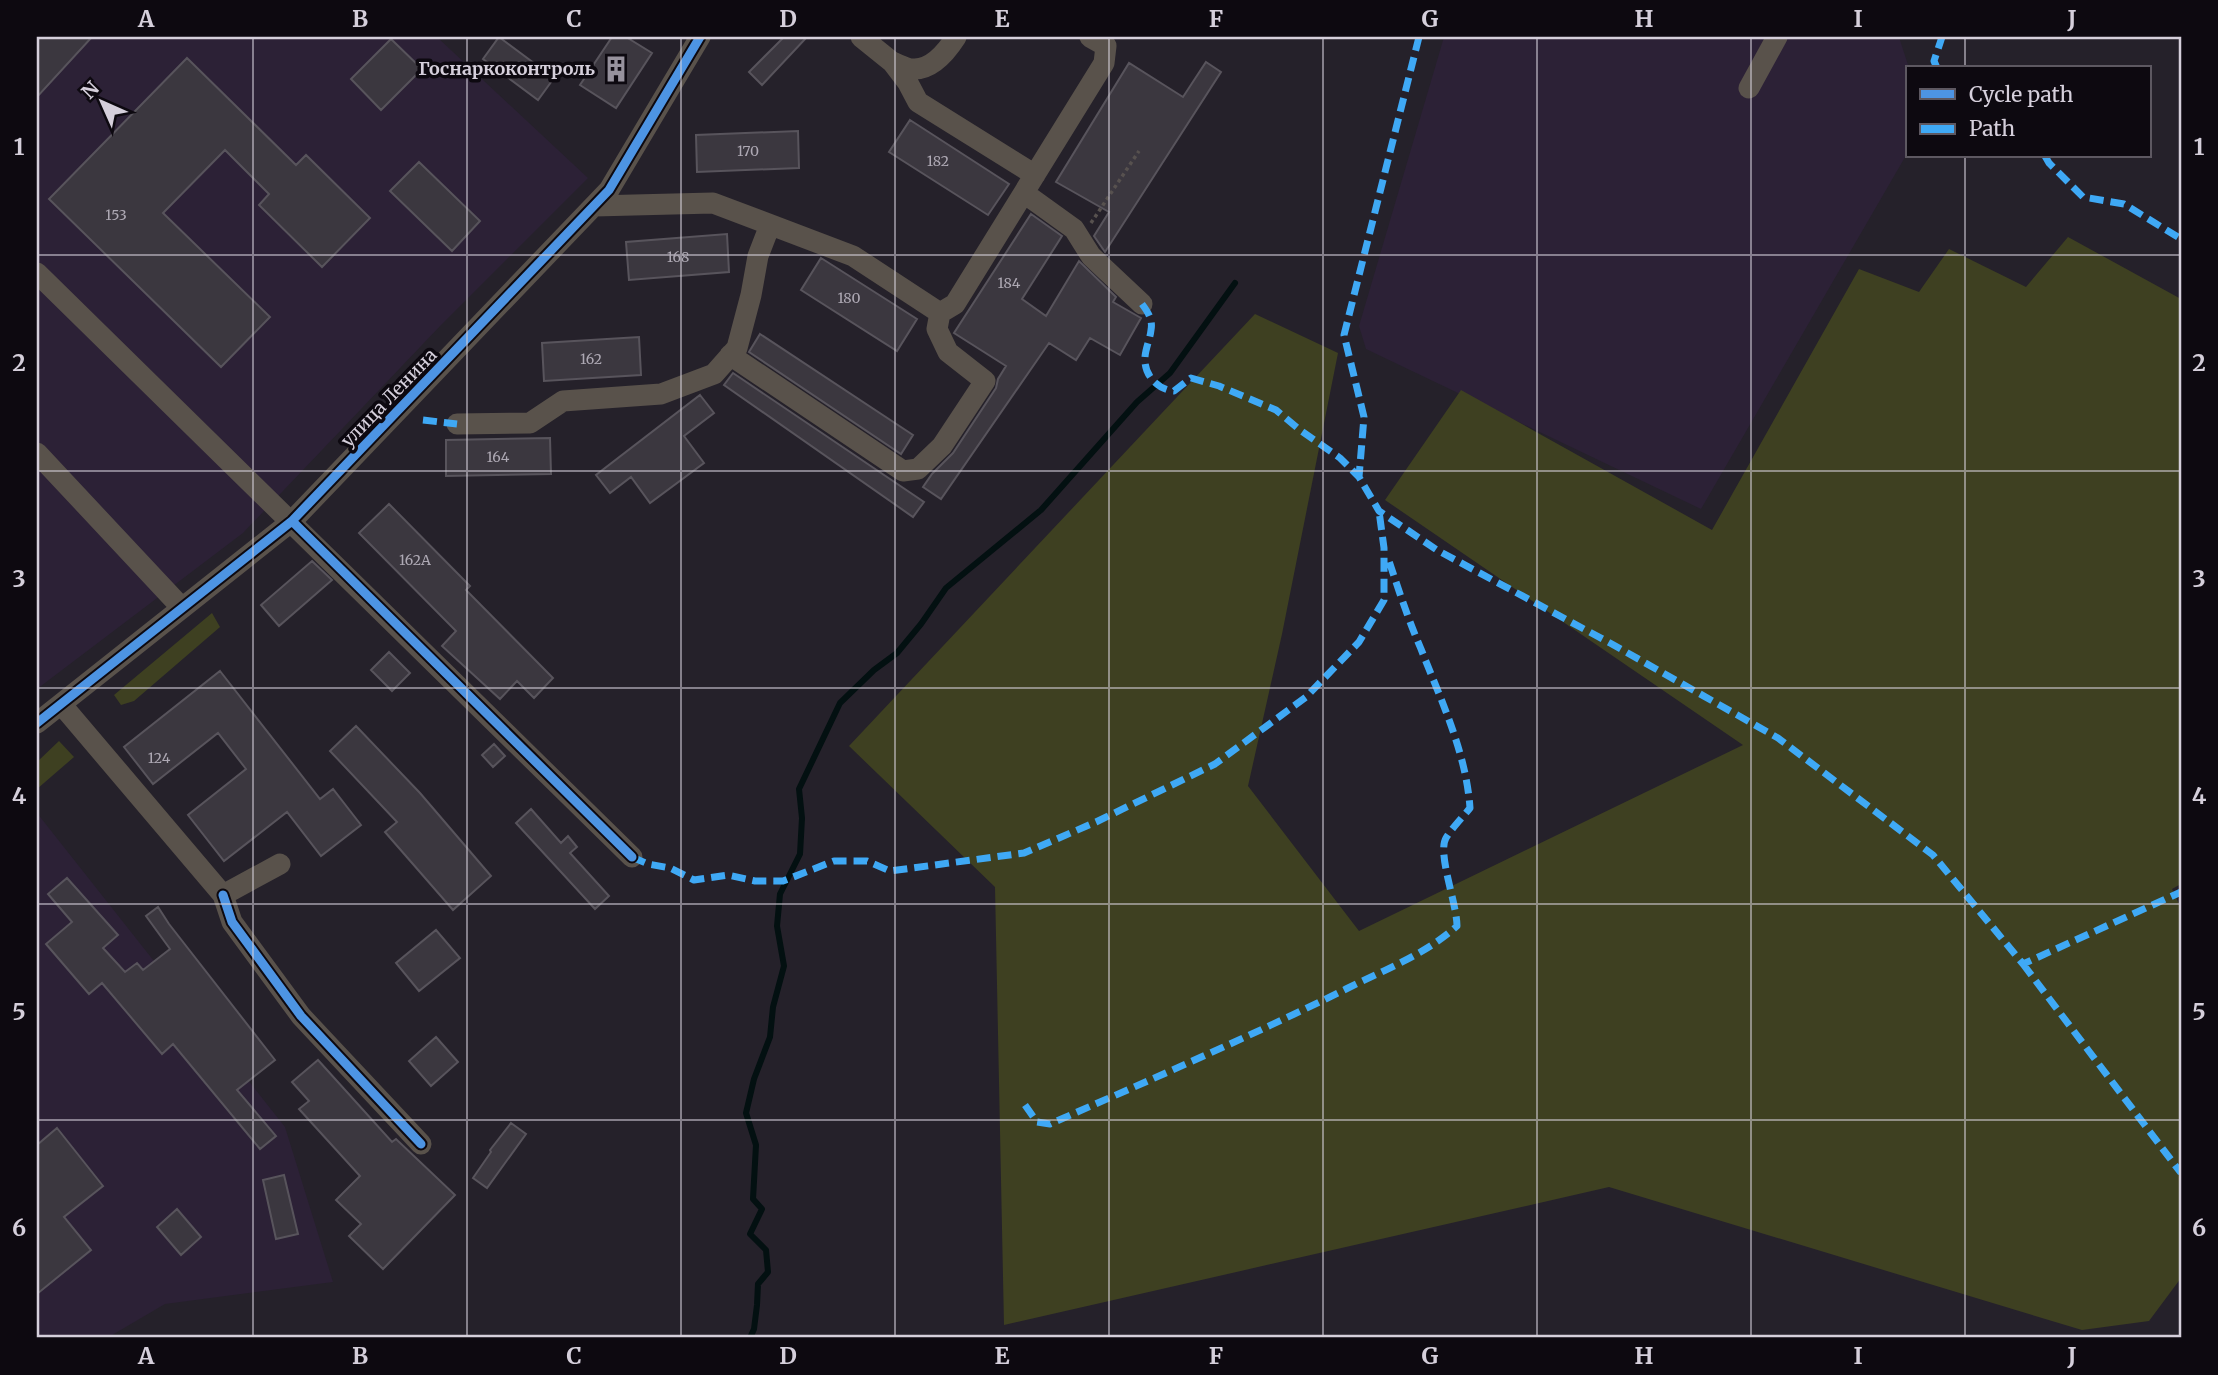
<svg xmlns="http://www.w3.org/2000/svg" width="2218" height="1375" viewBox="0 0 2218 1375" font-family="Merriweather,serif">
<rect width="100%" height="100%" fill="#25212a"/>
<!-- built -->
<path fill="#2c2136" d="M37,37h400l151,141 -147,147 -198,208 -206,156z
M1444,37h455l10,31 -1,84 -207,357 -335,-160 -7,-23z
M37,813l248,314 48,155 -168,22 -58,34h-70z"/>
<!-- green -->
<path fill="#3e4021" d="M2068,237l113,62v585l-9,5 9,19v370l-32,43 -67,9 -473,-143 -605,138 -9,-438 -146,-141 406,-432 83,39 -56,281 -34,152 111,145 384,-186 -358,-245 76,-110 251,140 147,-261 60,23 30,-43 77,38z
M212,613l8,14 -86,74 -13,4 -7,-10z
M59,741l15,16 -37,32v-27z"/>
<g fill="none" stroke-linecap="round" stroke-linejoin="round">
<!-- stream -->
<path stroke="#031011" stroke-width="6" d="M750,1338l4,-9 3,-24 1,-21 10,-12 -2,-22 -16,-16 12,-25 -9,-10 3,-54 -10,-32 8,-34 16,-42 3,-30 11,-41 -7,-40 3,-32 20,-40 2,-36 -3,-29 41,-86 34,-33 23,-17 24,-29 25,-36 95,-78 96,-108 33,-29 65,-90"/>
</g>
<!-- building -->
<path fill="#3b373f" stroke="#58545c" stroke-width="2" d="M37,37h55l-55,60z
M499,37l55,41 -16,22 -55,-41z
M612,37h14l26,16 -36,55 -36,-23z
M784,37h23l-45,48 -13,-13z
M391,39l31,30 -41,41 -30,-31z
M187,58l109,107 10,-10 64,63 -48,49 -63,-62 10,-11 -44,-44 -62,63 107,104 -49,50 -172,-168z
M1206,62l15,10 -116,180 -11,-16 15,-24 -53,-30 73,-119 54,34z
M910,120l99,64 -21,31 -99,-63z
M798,131l1,37 -102,4 -1,-37z
M419,162l61,59 -28,30 -62,-60z
M1031,214l31,22 -40,63 24,17 33,-55 37,36 -3,5 28,16 -21,37 -30,-17 -14,22 -27,-17 -108,156 -18,-12 9,-13 21,-21 43,-65 2,-9 8,-13 -52,-33z
M727,234l2,38 -100,8 -3,-38z
M821,258l96,61 -20,32 -96,-61z
M760,334l153,101 -12,19 -152,-102z
M639,337l2,38 -97,6 -2,-38z
M733,373l191,129 -11,15 -189,-132z
M700,395l14,18 -30,23 20,27 -54,40 -19,-26 -21,16 -14,-18z
M550,438l1,36 -105,2v-36z
M389,504l81,82 -4,4 87,88 -19,20 -17,-17 -17,18 -58,-53 14,-15 -97,-98z
M312,561l20,19 -53,46 -18,-21z
M389,652l21,21 -18,18 -21,-21z
M220,671l100,128 13,-10 28,36 -40,31 -34,-44 -63,49 -36,-46 58,-46 -28,-36 -65,51 -29,-37z
M356,726l64,67 71,83 -38,34 -68,-78 12,-10 -67,-71z
M494,744l11,12 -12,11 -11,-12z
M531,809l30,34 7,-7 9,11 -7,6 39,43 -14,13 -79,-86z
M67,878l51,57 -15,13 22,24 12,-9 6,7 27,-21 -24,-33 12,-9 11,17 106,136 -38,30 39,46 -16,13 -87,-105 -11,10 -60,-71 -13,11 -43,-50 26,-22 -24,-28z
M436,930l24,28 -41,33 -23,-28z
M436,1037l22,25 -27,24 -22,-25z
M318,1060l74,82 4,-3 59,56 -72,74 -34,-33 12,-12 -25,-24 24,-24 -61,-67 10,-8 -17,-19z
M511,1123l15,11 -39,54 -14,-10 18,-26 -1,-2z
M57,1128l46,58 -39,31 27,33 -54,44v-149z
M284,1175l14,59 -22,5 -13,-59z
M177,1209l24,28 -20,18 -24,-28z"/>
<g fill="none" stroke-linecap="round" stroke-linejoin="round">
<!-- path -->
<path stroke="#57514f" stroke-width="3.5" stroke-dasharray="3.5 3.5" stroke-linecap="butt" d="M1091,223l48,-72"/>
<!-- minor -->
<path stroke="#59524b" stroke-width="21" d="M861,37l31,25 16,21 10,19 117,73
M892,62c6,2 15,7 21,7 19,1 34,-18 43,-32
M1749,88l28,-51
M1024,193l50,36 17,27 51,48
M594,206l119,-3 140,53 87,57 15,-9 149,-241 2,-17 -16,-9
M37,273l595,584
M730,355l173,116 15,-2 24,-23 43,-65 -37,-29 -11,-23 3,-16
M457,424l73,-1 33,-22 98,-7 53,-20 23,-26 14,-53 7,-39 12,-31
M37,453l145,155
M61,704l162,191 57,-31
M37,723l255,-202 317,-331 91,-153
M223,895l9,27 69,94 120,128"/>
<!-- quiet -->
<path stroke="#3fa9f5" stroke-width="7" stroke-dasharray="14 7" stroke-linecap="butt" d="M1419,37l-75,298 20,82 -5,60 20,34 58,39 173,93 168,95 155,117 90,109 158,-72
M1937,68l-3,-7 8,-24
M2045,156l4,7 34,34 41,7 57,35
M1142,304c6,8 11,16 9,26 -1,10 -7,21 -6,32 1,15 14,28 29,29l17,-13 28,8 57,24 24,20 40,28 19,19
M423,420l34,4
M632,857l16,7 22,4 24,12 34,-5 27,6h28l51,-20h33l23,10 134,-18 72,-31 119,-58 91,-67 53,-55 25,-42v-52l-5,-37
M2023,964l158,209
M1025,1105l12,17 13,2c100,-44 199,-87 296,-135 38,-19 80,-35 111,-63 0,-22 -20,-73 -11,-88 6,-10 16,-20 24,-30 -4,-56 -29,-108 -49,-159 -13,-30 -23,-61 -33,-91"/>
<!-- cycleway casing -->
<g stroke="#0d0910" stroke-width="13">
<path id="cycleway" d="M292,521l340,336
M37,723l255,-202 317,-331 91,-153
M223,895l9,27 69,94 120,128"/>
</g>
<!-- cycleway -->
<use href="#cycleway" stroke="#4d94e3" stroke-width="9"/>
</g>
<!-- grid -->
<path fill="none" stroke="#d5cfdb" stroke-width="2" stroke-opacity="0.55" d="M253,37v1301M467,37v1301M681,37v1301M895,37v1301M1109,37v1301M1323,37v1301M1537,37v1301M1751,37v1301M1965,37v31M1965,156v1182M37,255h2144M37,471h2144M37,688h2144M37,904h2144M37,1120h2144"/>
<!-- icons -->
<defs>
<g id="building-bare" transform="scale(2.1)"><path d="M-4-6H4V6H1V3H-1V6H-4ZM-2.5-4.3h1.7v1.8h-1.7ZM.8-4.3h1.7v1.8H.8ZM-2.5-1h1.7V.8h-1.7ZM.8-1h1.7V.8H.8Z" fill="#97929d" stroke="#0d0910" stroke-width="2.5" paint-order="stroke"/></g>
</defs>
<g fill-rule="evenodd">
<use href="#building-bare" x="616" y="69"/>
</g>
<g text-anchor="middle" stroke-width="7" stroke-linejoin="round" paint-order="stroke">
<!-- number labels -->
<g font-size="14" fill="#aea9b4">
<text x="748" y="156">170</text>
<text x="938" y="166">182</text>
<text x="116" y="220">153</text>
<text x="678" y="262">168</text>
<text x="1009" y="288">184</text>
<text x="849" y="303">180</text>
<text x="591" y="364">162</text>
<text x="498" y="462">164</text>
<text x="415" y="565">162А</text>
<text x="159" y="763">124</text>
</g>
<!-- poi labels -->
<g font-size="18" font-weight="bold" fill="#d5cfdb" stroke="#0d0910" text-anchor="end">
<text x="595" y="75">Госнаркоконтроль</text>
</g>
<!-- street labels -->
<g font-size="18" fill="#d5cfdb" stroke="#0d0910">
<text transform="translate(389 398) rotate(-46)" y="6">улица Ленина</text>
</g>
</g>
<!-- border -->
<rect width="2218" height="1375" fill="none" stroke="#0d0910" stroke-width="77"/>
<!-- legend -->
<rect x="1906" y="66" width="245" height="91" fill="#0d0910" stroke="#5d5861" stroke-width="2"/>
<rect x="1920" y="89" width="35" height="10" fill="#4d94e3" stroke="#5d5861" stroke-width="2"/>
<text x="1969" y="102" font-size="21" fill="#d5cfdb">Cycle path</text>
<rect x="1920" y="124" width="35" height="10" fill="#3fa9f5" stroke="#5d5861" stroke-width="2"/>
<text x="1969" y="136" font-size="21" fill="#d5cfdb">Path</text>
<!-- north arrow -->
<g transform="translate(102 102) rotate(315)" stroke="#0d0910" stroke-width="5" paint-order="stroke">
<path d="M0-5L12 26L0 18L-12 26Z" fill="#d5cfdb"/>
<text y="-10" font-size="19" font-weight="bold" text-anchor="middle" fill="#d5cfdb">N</text>
</g>
<rect x="38" y="38" width="2142" height="1298" fill="none" stroke="#d5cfdb" stroke-width="2.5"/>
<g font-size="23" text-anchor="middle" font-weight="bold" fill="#d5cfdb">
<text x="146" y="27">A</text>
<text x="360" y="27">B</text>
<text x="574" y="27">C</text>
<text x="788" y="27">D</text>
<text x="1002" y="27">E</text>
<text x="1216" y="27">F</text>
<text x="1430" y="27">G</text>
<text x="1644" y="27">H</text>
<text x="1858" y="27">I</text>
<text x="2072" y="27">J</text>
<text x="19" y="155">1</text>
<text x="2199" y="155">1</text>
<text x="19" y="371">2</text>
<text x="2199" y="371">2</text>
<text x="19" y="587">3</text>
<text x="2199" y="587">3</text>
<text x="19" y="804">4</text>
<text x="2199" y="804">4</text>
<text x="19" y="1020">5</text>
<text x="2199" y="1020">5</text>
<text x="19" y="1236">6</text>
<text x="2199" y="1236">6</text>
<text x="146" y="1364">A</text>
<text x="360" y="1364">B</text>
<text x="574" y="1364">C</text>
<text x="788" y="1364">D</text>
<text x="1002" y="1364">E</text>
<text x="1216" y="1364">F</text>
<text x="1430" y="1364">G</text>
<text x="1644" y="1364">H</text>
<text x="1858" y="1364">I</text>
<text x="2072" y="1364">J</text>
</g>
</svg>
